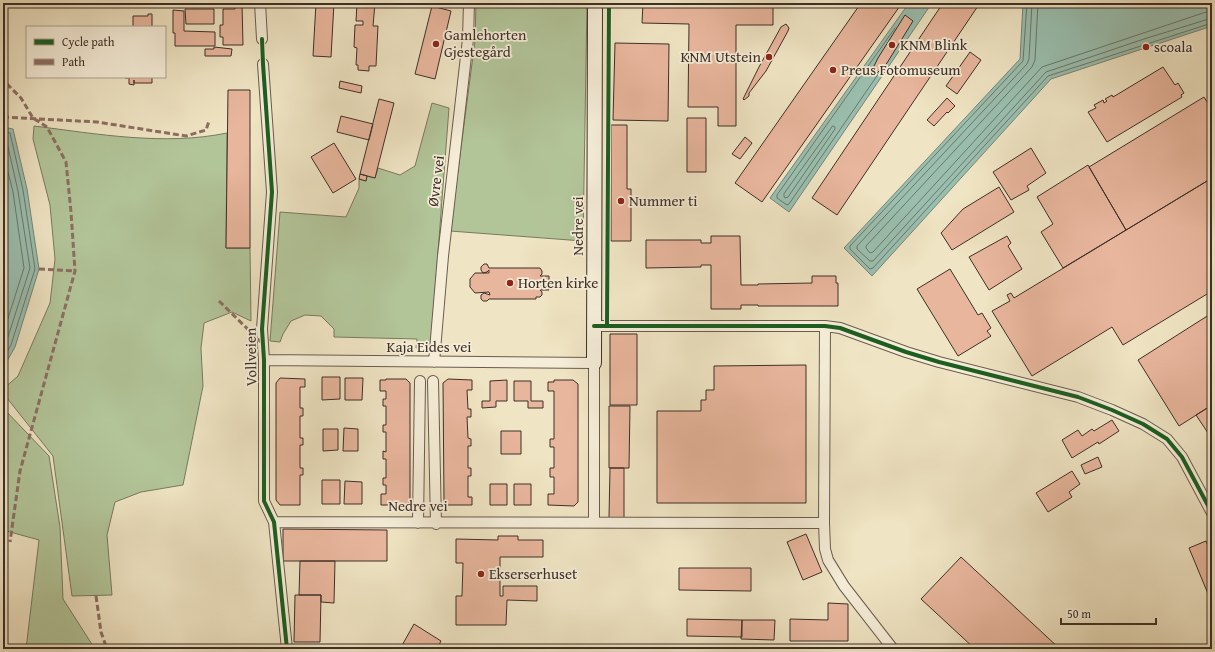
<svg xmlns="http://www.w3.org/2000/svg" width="1215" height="652" viewBox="0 0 1215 652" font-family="'Gentium Book Plus',serif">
<rect width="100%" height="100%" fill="#efe4c3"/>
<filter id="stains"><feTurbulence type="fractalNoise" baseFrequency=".005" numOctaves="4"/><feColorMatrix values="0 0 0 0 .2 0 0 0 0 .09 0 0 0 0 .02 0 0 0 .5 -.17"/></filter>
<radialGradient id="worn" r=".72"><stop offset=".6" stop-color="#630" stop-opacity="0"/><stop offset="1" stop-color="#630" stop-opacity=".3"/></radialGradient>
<!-- green -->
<path fill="#b2c599" stroke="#787a60" d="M491,3h96l-4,238 -133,-10 25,-190 1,-36z
M432,103l17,5 -18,236 -15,4 1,-9 -83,-2v-8l-13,-13 -16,-1 -14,6 -8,13 -3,8 -10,-1 10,-129 66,5 13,-29v-9l7,2 1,-5 8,2 3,-10 22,7 15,-9z
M34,126c64,8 130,20 193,7l-1,115h24l1,73 -19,-9 -28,11 -3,25 2,38 -20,99 -42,7 -26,10 -8,33 5,60 -40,1 -19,-140 -50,-63v-4l15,-13 32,-73 5,-44 -5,-54 -17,-66z
M3,408l46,48 11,71 3,72 32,50h-69l13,-109 -36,-10z"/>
<!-- water -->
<path fill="#9abfaf" stroke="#758579" d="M909,3h23l-143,209 -19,-14z
M1023,3h189v23l-161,53 -179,197 -28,-28 176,-189z
M3,127l10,2 14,60 12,80 -24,78 -12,21z"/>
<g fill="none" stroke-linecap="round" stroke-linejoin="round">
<!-- shore -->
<path stroke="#6c776c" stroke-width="1" d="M1027,3l-4,58 -173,185v3l20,20 3,-1 175,-192 164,-53
M1032,3l-3,56 -2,5 -170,182v3l13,12h3l173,-189 98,-33 68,-21
M1038,3l-3,57 -3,7 -166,179v2l4,5 3,-1 169,-185 164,-55h6
M881,70l-92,134 -2,1 -10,-7v-3l118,-167
M833,126l2,1v2l-47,68 -3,1 -1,-2v-2z
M3,131l7,2 13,57 12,79 -24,76 -8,14
M3,136l3,2 12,53 12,77 -24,75 -3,6
M3,152l10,40 11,76 -21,66"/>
</g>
<!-- building -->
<path fill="#e8b69d" stroke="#3e2f28" d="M316,3h18l-3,54 -18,-1z
M357,3h18l-2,23h5l-2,40h-7v5l-11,-1v-5h-2l1,-17 -3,-1 1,-22h8v-4h-7z
M643,3h130v22h-37v101h-18v-19h-30l1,-83 -47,-1z
M861,3h41l-140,199 -27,-19z
M943,3h37l-143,212 -25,-17z
M235,4h7l1,41h-20v-8h-3v-12h3v-16h12z
M432,6l19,5 -16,68 -20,-5z
M185,9h29v15h-28z
M173,10l11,1v20l31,1v14h-40v-13h-2z
M148,14h4v13h-19v-11h15z
M905,15l8,6 -26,42 -11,11 -3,1 1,-9 4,-8z
M786,24l3,4 -1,3 -22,40 -17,22v3l-5,4 -1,-1 16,-32 22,-40z
M615,43l54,1 -1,77 -55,-1z
M214,47l18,2 -1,7h-26v-7h9z
M970,52l11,8 -24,34 -11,-8z
M1163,67l12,18 3,-2 6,10 -3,2 1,2 -75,45 -19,-30 8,-4 -2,-3 9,-5 1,3 3,-2 -2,-2 7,-4 1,2z
M125,77h27v6h-18v-3v5l-5,-1v-6h-4z
M340,81l22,5 -1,7 -22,-5z
M228,90h22v158h-24z
M1204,97l8,13v68l-86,52 -37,-63z
M947,98l8,8 -7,7 -1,-1 -13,14 -7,-6z
M379,99l15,4 -19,75 -15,-4z
M341,116l32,8 -4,16 -32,-8z
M687,118h19v54h-19z
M611,125h16v64h4v52h-20z
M745,137l7,6 -12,16 -8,-5z
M334,143l22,36 -23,14 -22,-36z
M1031,148l15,25 -19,13 2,4 -18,10 -18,-28z
M1088,165l38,65 -63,38 -22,-36 12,-8 -16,-27z
M360,174l7,2 -1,5 -7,-2z
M1212,178v113l-89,54 -11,-18 -80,49 -40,-65 18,-10 -3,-6 4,-2 3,5z
M999,187l15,25 -62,38 -11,-17 22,-24z
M711,236h29l1,49h17v-1l54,-1v-7h24v7h2v23h-80v-1h-17v4h-30v-44h-10v2l-55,1v-28h55v3h10z
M1007,236l4,7 -3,3 14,23 -33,21 -20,-33z
M484,264h3l2,4h51l2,3v3l-2,2h9v14h-9l2,2v3l-2,2h-4v2h-47l-2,2h-4l-2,-2v-4l3,-2 6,2 -1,-3 -14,1 -5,-6v-8l5,-6h14v-3l-2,2 -4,1 -2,-3v-3z
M950,269l28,46 4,-2 9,15 -4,3 4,5 -33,20 -41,-67z
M1212,313v92l-33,21 -41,-66z
M610,334h27v71h-27z
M806,365v138h-149v-92h44v-11h5v-10h8v-24z
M322,377h18v22l-18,1z
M280,378l25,1v8h-5v21h3v8h-3v22h3v7h-3v23h3v7h-3v30h-20l-4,-5v-117z
M345,378h18l-1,22h-17z
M386,379h20l4,4v118l-4,4h-25v-11h5v-9h-3v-7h3v-19h-3v-8l3,1v-20h-3v-7h3v-19h-3v-7h3v-8h-6v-11h6z
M448,379l24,1v10h-5l1,19h3v8h-4l1,21 3,1v7h-3v22h3v8h-3v21h4v8h-24l-4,-4 -1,-118z
M507,380v21h-11v6l-14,1v-7h8v-20z
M554,380h19l5,4v118l-4,4 -26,-1v-11h6v-17h-4v-9h4v-21h-4v-8h4v-48h-6v-9h6z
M514,381h17v20h12v7h-15v-7h-14z
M1212,405v34l-16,-24z
M609,406h21l-1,62h-20z
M1112,420l7,11 -20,13 -1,-2 -26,16 -10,-18 16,-10 4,6 10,-7 2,2z
M344,428l14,1v22h-15z
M323,429h15v21l-15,1z
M501,431h20v23h-20z
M1098,457l4,10 -17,7 -4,-9z
M610,468h14v50h-15z
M1072,471l8,13 -11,8 3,5 -24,15 -12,-19z
M322,480h18v24h-18z
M345,481l17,1v22h-18z
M490,484h17v21h-17z
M514,484h17v21h-17z
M283,529l104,1v31h-104z
M806,534l16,38 -19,8 -16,-38z
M498,536h20v4h25v17h-43v39h3v-10h34v15l-30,-1 -1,25h-50v-29h6l1,-33h-7v-24l42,1z
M1206,541l6,15v56l-4,-10 3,-1 -22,-53z
M961,557l99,92h-85l-54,-50z
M300,561h35l-1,42 -13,-1v-7h-22z
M679,568h72v23l-72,-1z
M295,595h26l-1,47h-26z
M828,603l20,1v37h-58v-22l38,1z
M687,619l55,1v17l-55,-1z
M742,620h33l-1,20 -33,-1z
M414,624l27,17 -4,8h-37z"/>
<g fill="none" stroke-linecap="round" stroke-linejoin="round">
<!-- street casing -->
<g stroke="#6a5c4f" stroke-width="12">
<path id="street" d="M260,3l2,36
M263,64l9,128 -10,137 2,31v141l10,21 13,127
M594,326h231l15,2 66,24 33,10 139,35 34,13 31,14 24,15 15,18 30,56
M825,326l-1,197 1,26 3,11 16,26 49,63
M264,360l330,3v159
M434,362l9,-106 25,-217 1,-36
M433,381l3,143
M274,522c183,2 366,0 550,1
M418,523l2,-142"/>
</g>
<!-- secondary casing -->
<g stroke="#3e2f28" stroke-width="16">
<path id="secondary" d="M594,363l1,-360"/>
</g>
<!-- street -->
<use href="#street" stroke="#f5edd8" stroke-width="10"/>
<!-- secondary -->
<use href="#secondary" stroke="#f5edd8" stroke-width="14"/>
<!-- quiet -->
<path stroke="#8d6e63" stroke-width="3" stroke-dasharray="6 3" stroke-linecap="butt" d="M3,67l1,14 17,17 12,20 14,9 19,35 5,50 4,59 -55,200 -10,71
M3,117l94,5 89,14 20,-6 3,-9
M39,269l36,2
M219,301l44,43
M96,596l5,36 6,17"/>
<!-- cycleway casing -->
<g stroke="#f5edd8" stroke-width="6">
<path id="cycleway" d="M262,39l1,25 9,128 -10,137 2,31v141l10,21 13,127
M594,326h231l15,2 66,24 33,10 139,35 34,13 31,14 24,15 15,18 30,56
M607,326l2,-323"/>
</g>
<!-- cycleway -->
<use href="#cycleway" stroke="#1b5e20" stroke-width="4"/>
</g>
<!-- markers -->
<g fill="#8f2418" stroke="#f5edd8" stroke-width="1.5">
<circle cx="436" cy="44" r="4"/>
<circle cx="892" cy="45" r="4"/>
<circle cx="1146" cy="47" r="4"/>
<circle cx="769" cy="57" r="4"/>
<circle cx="833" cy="70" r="4"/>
<circle cx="621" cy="201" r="4"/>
<circle cx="510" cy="283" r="4"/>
<circle cx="481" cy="574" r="4"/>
</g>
<g text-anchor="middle" stroke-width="3.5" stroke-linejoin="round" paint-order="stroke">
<!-- poi labels -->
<g font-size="15" fill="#3e2f28" stroke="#f5edd8" text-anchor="start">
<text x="444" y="40">Gamlehorten<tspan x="444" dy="17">Gjestegård</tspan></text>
<text x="900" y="50">KNM Blink</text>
<text x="1154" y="52">scoala</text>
<text x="761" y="62" text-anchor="end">KNM Utstein</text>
<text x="841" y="75">Preus Fotomuseum</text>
<text x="629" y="206">Nummer ti</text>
<text x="518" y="288">Horten kirke</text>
<text x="489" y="579">Ekserserhuset</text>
</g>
<!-- street labels -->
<g font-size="15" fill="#3e2f28" stroke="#f5edd8">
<text transform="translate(436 181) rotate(-83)" y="5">Øvre vei</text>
<text transform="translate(578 226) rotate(-90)" y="5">Nedre vei</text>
<text x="429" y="352">Kaja Eides vei</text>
<text transform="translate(251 357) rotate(-91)" y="5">Vollveien</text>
<text x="418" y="511">Nedre vei</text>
</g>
</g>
<!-- margin -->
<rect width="1215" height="652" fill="none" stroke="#efe4c3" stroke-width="16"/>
<rect x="4" y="4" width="1207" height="644" fill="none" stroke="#3e2f28" stroke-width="2"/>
<rect x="8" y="8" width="1199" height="636" fill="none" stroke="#3e2f28"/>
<!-- legend -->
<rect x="26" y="26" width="140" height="52" fill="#f5edd8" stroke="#aca192"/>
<rect x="34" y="39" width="20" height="6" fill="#1b5e20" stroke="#aca192"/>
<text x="62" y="46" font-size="12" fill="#3e2f28">Cycle path</text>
<rect x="34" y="59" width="20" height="6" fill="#8d6e63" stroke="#aca192"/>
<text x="62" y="66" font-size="12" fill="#3e2f28">Path</text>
<!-- scale -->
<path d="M1061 618v6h95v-6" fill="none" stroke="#3e2f28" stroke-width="2"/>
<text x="1067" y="618" font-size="12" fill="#3e2f28" stroke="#f5edd8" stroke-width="3" paint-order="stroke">50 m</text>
<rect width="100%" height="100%" filter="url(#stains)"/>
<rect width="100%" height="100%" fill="url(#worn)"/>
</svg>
